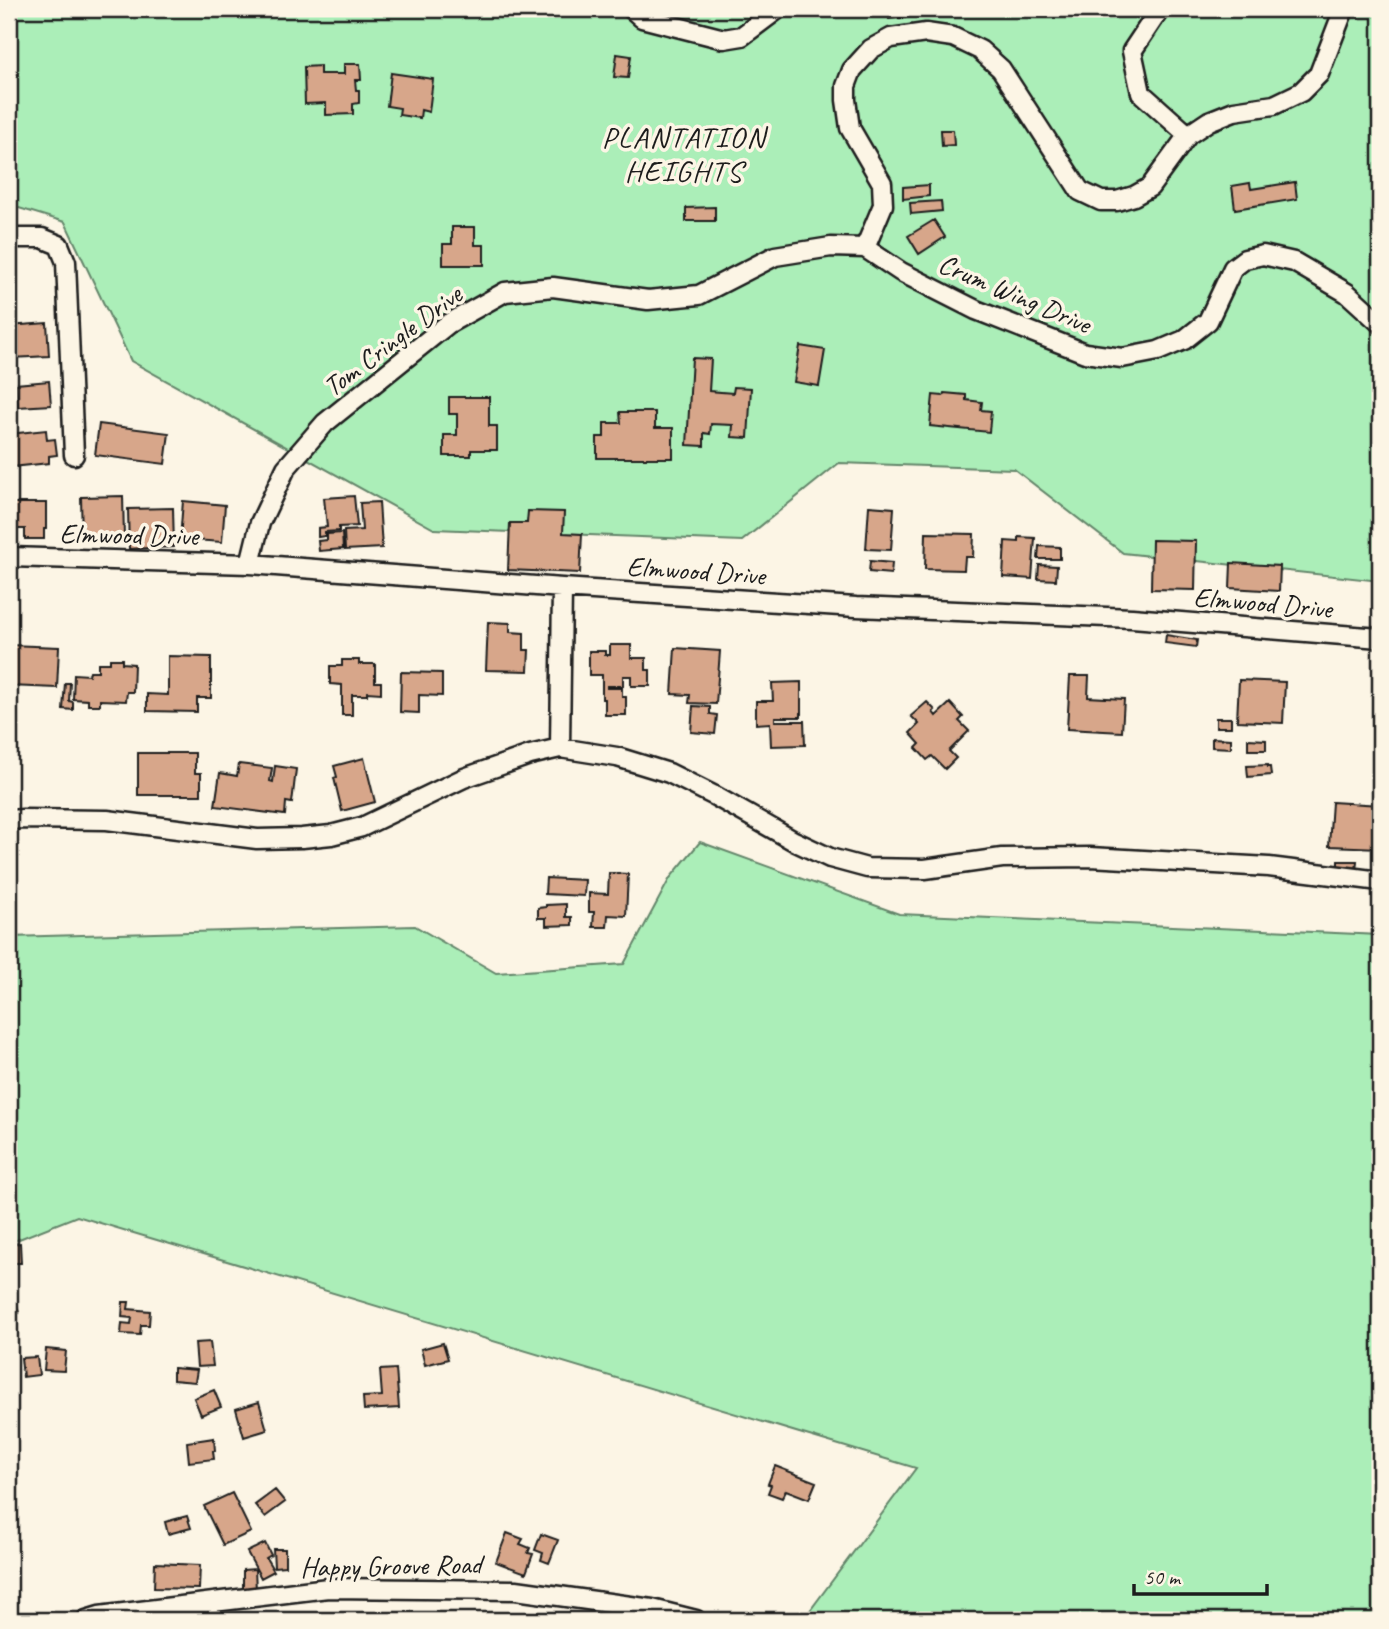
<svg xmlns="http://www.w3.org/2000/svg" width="1389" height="1629" viewBox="0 0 1389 1629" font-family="Caveat,sans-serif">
<rect width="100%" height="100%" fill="#fcf5e5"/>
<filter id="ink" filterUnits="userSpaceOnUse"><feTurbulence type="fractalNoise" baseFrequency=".0143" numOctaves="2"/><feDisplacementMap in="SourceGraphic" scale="14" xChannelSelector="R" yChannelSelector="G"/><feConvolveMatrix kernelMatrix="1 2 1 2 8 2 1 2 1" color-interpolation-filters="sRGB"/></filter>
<g filter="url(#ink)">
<!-- green -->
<path fill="#abeeb8" stroke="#64856a" stroke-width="2" d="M9,9h1371v572l-257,-28 -109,-84 -175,-6 -97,78 -308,-12 -303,-168 -66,-139 -56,-17z
M700,842l199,72 481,21v685h-577l113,-152 -839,-252 -68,27v-306l406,-11 81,47 128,-9 46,-86z"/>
<!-- building -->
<path fill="#d7a68a" stroke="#1c1c1c" stroke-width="2" d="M888,9h52l1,5 -52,5z
M617,54l14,2 -3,22 -14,-1z
M344,64h16l1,16h-6l1,10h3v13l-6,1v10l-27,1v-12l-21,1 -1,-37 16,-1v8h24z
M391,73l42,6 -4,33 -8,-2 -1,8 -21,-3 1,-7 -13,-2z
M941,130h12l1,15 -12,1z
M1295,182l2,17 -62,10 -3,-23 18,-3 1,6z
M929,185v11l-26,3v-12z
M941,201l1,10 -31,3 -1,-11z
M715,207v14h-29v-13z
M934,220l11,17 -26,17 -11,-18z
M452,227h23v18h9v20h-41v-21h9z
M47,323l2,33 -37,2 -3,-32z
M800,346l25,4 -6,36 -25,-4z
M692,358l19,1 -2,32 24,2 1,-6 17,1 -3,50 -16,-1 1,-12 -22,-1 -1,10 -6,-1v13l-17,-1z
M49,381l2,24 -33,2 -2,-23z
M944,393l22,2v5l16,2 -1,8 10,1 -2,21 -59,-6 3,-31 10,1z
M449,397h40v29h8v24h-26v6h-27v-21h13v-21h-8z
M620,412h35v16h18v30h-76v-21h7v-14h17z
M99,424l70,9 -4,31 -70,-9z
M46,430l1,10 8,-1 2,16 -8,1v7l-37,4 -3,-33z
M123,496l1,42 -42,1 -1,-42z
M354,496l3,30 -18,1v4l-14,1v4l-7,1v-9l9,-1 -3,-29z
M183,501l42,4 -3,37 -42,-3z
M379,502l3,46 -37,2 -1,-19 18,-1 -2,-27z
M9,503h37v26h-2v10h-19v-10h-16z
M869,506l25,2 -3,42 -25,-1z
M173,508l1,39 -45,2 -1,-40z
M528,511l36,1 -1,21 19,1 -2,39 -72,-3 2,-47h17z
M342,533l1,16 -24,2 -1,-10 9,-1v-6z
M926,533l48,1 -1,23h-8l-1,13 -39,-1z
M1019,537l16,1 -3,41 -29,-2 2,-36 14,1z
M1152,540l44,1 -1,49 -44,-1z
M1039,546l21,1v12h-22z
M870,561l22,2 -1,11 -22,-2z
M1231,563l49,3 -1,25 -49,-3z
M1039,565l18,1 -1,14 -18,-1z
M488,622l22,1v9l14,1v17h5l-1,21 -42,-1z
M1166,635l31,5 -1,7 -31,-4z
M9,645l50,2 -2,41 -48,-2z
M610,645h21v13h15v12h4v16h-19v-10h-8v10h-16v2h15v9h4v18h-21v-16h-3v-24h-13v-24h16v4h5z
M675,648l45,3 -4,53 -27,-1 1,-8 -18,-1z
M168,656l43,1v41h-14v14l-50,-1v-17l21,1z
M110,659h12v4l12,1 -1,28h-6l-1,9 -26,-1v5h-12v-5l-15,-1 1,-25 15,1 1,-4h8v-8h12z
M342,660h17v4h16v18h6v11l-14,-1v3h-15v20h-10v-30l-12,-1v-18h12z
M401,672l41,1v23l-23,-1v18l-19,-1z
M1070,676h19l-1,21 36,2 -2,33 -55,-3z
M1239,680l46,2 -2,41 -46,-2z
M801,682v35h-26v4h29l1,24 -34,1 -1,-23 -14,1v-23h17l-1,-18z
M65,683h5l-1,18 4,1v8l-10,-1z
M927,702l8,8 -2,2 3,4 14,-13 13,14 -4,4 10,10 -20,20 7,7 -11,11 -13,-13 -5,4 -11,-12 4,-4 -10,-11 9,-9 -8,-8z
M693,706l17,1v7l7,1 -2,19 -24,-2z
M1216,718h15v9h-15z
M1212,738l19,1v9l-19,-1z
M1248,739l18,1v10h-18z
M138,753h57v20h6v22h-63z
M364,758l11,44 -33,9 -8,-33 3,-1 -3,-11z
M239,764l33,4 -2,13 3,1 2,-16 21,3 -4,34 -6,-1 -1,13 -70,-9 5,-33 17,3z
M1268,765v2h2l1,8 -23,2 -1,-11z
M1332,802l48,3v43l-51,-2z
M1338,861h19l-1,9 -18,-1z
M609,873l19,1 -2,42 -18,-1 -1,12h-14l1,-15h-5v-19l19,1z
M546,878l39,2 -1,16 -39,-2z
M566,904v13h6v8l-26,1v-8h-8v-10l8,-1v-2z
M20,1243l1,20h-12v-19z
M11,1288l8,25 -10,3v-27z
M123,1302h6l-1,7 22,2 -1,14h-8l-1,10 -19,-1 1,-11 9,1 1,-6 -10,-1z
M210,1342l3,24 -16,1 -2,-24z
M443,1343l5,16 -23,6 -4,-16z
M46,1349l20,2 -2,20 -20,-1z
M37,1357l2,18 -16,2 -2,-19z
M173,1368l24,2 -2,12 -22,-2z
M396,1369l3,39 -35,2 -1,-13 19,-1 -2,-26z
M214,1390l7,17 -20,8 -7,-17z
M259,1402l8,28 -23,7 -8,-28z
M214,1438l1,13h-2l1,8 -25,3 -2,-20z
M775,1466l41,16 -7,17 -23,-9 -4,8 -14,-5 3,-8 -3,-1z
M275,1490l10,12 -20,15 -10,-12z
M232,1493l19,39 -28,13 -19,-39z
M187,1516l4,12 -23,6 -3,-12z
M507,1533l16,6 -3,5 10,4 -2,5 5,1 -7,19 -30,-11z
M541,1534l17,6 -9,23 -8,-3 2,-7 -8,-3z
M265,1543l6,12 -5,3 8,13 -13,7 -14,-26z
M273,1549h12v17l-11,1z
M155,1563l45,2 -1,24 -45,-1z
M255,1569l1,21h-13v-20z"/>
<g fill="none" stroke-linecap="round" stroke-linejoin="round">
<!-- street casing -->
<g stroke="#1c1c1c" stroke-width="23">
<path id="street" d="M632,9l10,9 82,21 18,-3 36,-27
M1160,9l-28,42 9,42 47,42
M9,238h33l17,7 7,17 8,193
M865,248l36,24 75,38 109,43 37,5 36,-7 26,-11 24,-19 25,-53 12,-9 18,-4 31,7 53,31 33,30
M9,557l241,7 312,24 294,19 276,11 248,20
M250,564l10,-41 26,-55 39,-45 123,-99 57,-32 48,-5 95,13 51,-5 76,-39 56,-9 34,1 18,-43 -1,-22 -32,-55 -4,-28v-14l6,-16 19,-21 20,-11 35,-5 27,4 27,13 21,19 79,122 21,10h16l17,-5 16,-9 38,-52 21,-14 25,-10 40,-6 27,-13 18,-18 25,-65
M560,748l2,-160
M9,820l14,-1 84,1 150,19 45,-1 29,-3 31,-8 102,-49 66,-23 30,-7 57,9 52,16 46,23 79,45 36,17 37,10 58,1 77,-11 88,-1 179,10 111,14
M86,1620l13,-4 229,-28 188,2 136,19 44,11"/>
</g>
<!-- street -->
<use href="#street" stroke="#fcf5e5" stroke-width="18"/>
</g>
</g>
<g text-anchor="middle" stroke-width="7" stroke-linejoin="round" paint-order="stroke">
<!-- street labels -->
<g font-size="28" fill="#1c1c1c" stroke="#fcf5e5">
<text transform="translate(1015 293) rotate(23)" y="10">Crum Wing Drive</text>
<text transform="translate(392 340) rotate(-37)" y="10">Tom Cringle Drive</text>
<text transform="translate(129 534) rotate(1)" y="10">Elmwood Drive</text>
<text transform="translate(696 570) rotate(4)" y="10">Elmwood Drive</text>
<text transform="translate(1263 602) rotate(5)" y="10">Elmwood Drive</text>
<text transform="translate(391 1565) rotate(-1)" y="10">Happy Groove Road</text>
</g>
<!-- neighbourhood labels -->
<g font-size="30" letter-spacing="2" fill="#1c1c1c" stroke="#fcf5e5">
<text x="684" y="147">PLANTATION<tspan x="684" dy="34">HEIGHTS</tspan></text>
</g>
</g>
<!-- margin -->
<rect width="1389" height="1629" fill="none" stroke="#fcf5e5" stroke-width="35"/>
<rect x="18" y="18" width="1354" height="1594" fill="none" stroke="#1c1c1c" stroke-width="2.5" filter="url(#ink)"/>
<!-- scale -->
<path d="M1134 1584v10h133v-10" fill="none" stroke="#1c1c1c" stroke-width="3.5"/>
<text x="1144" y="1584" font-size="21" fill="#1c1c1c" stroke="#fcf5e5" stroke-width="5" paint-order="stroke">50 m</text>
</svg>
